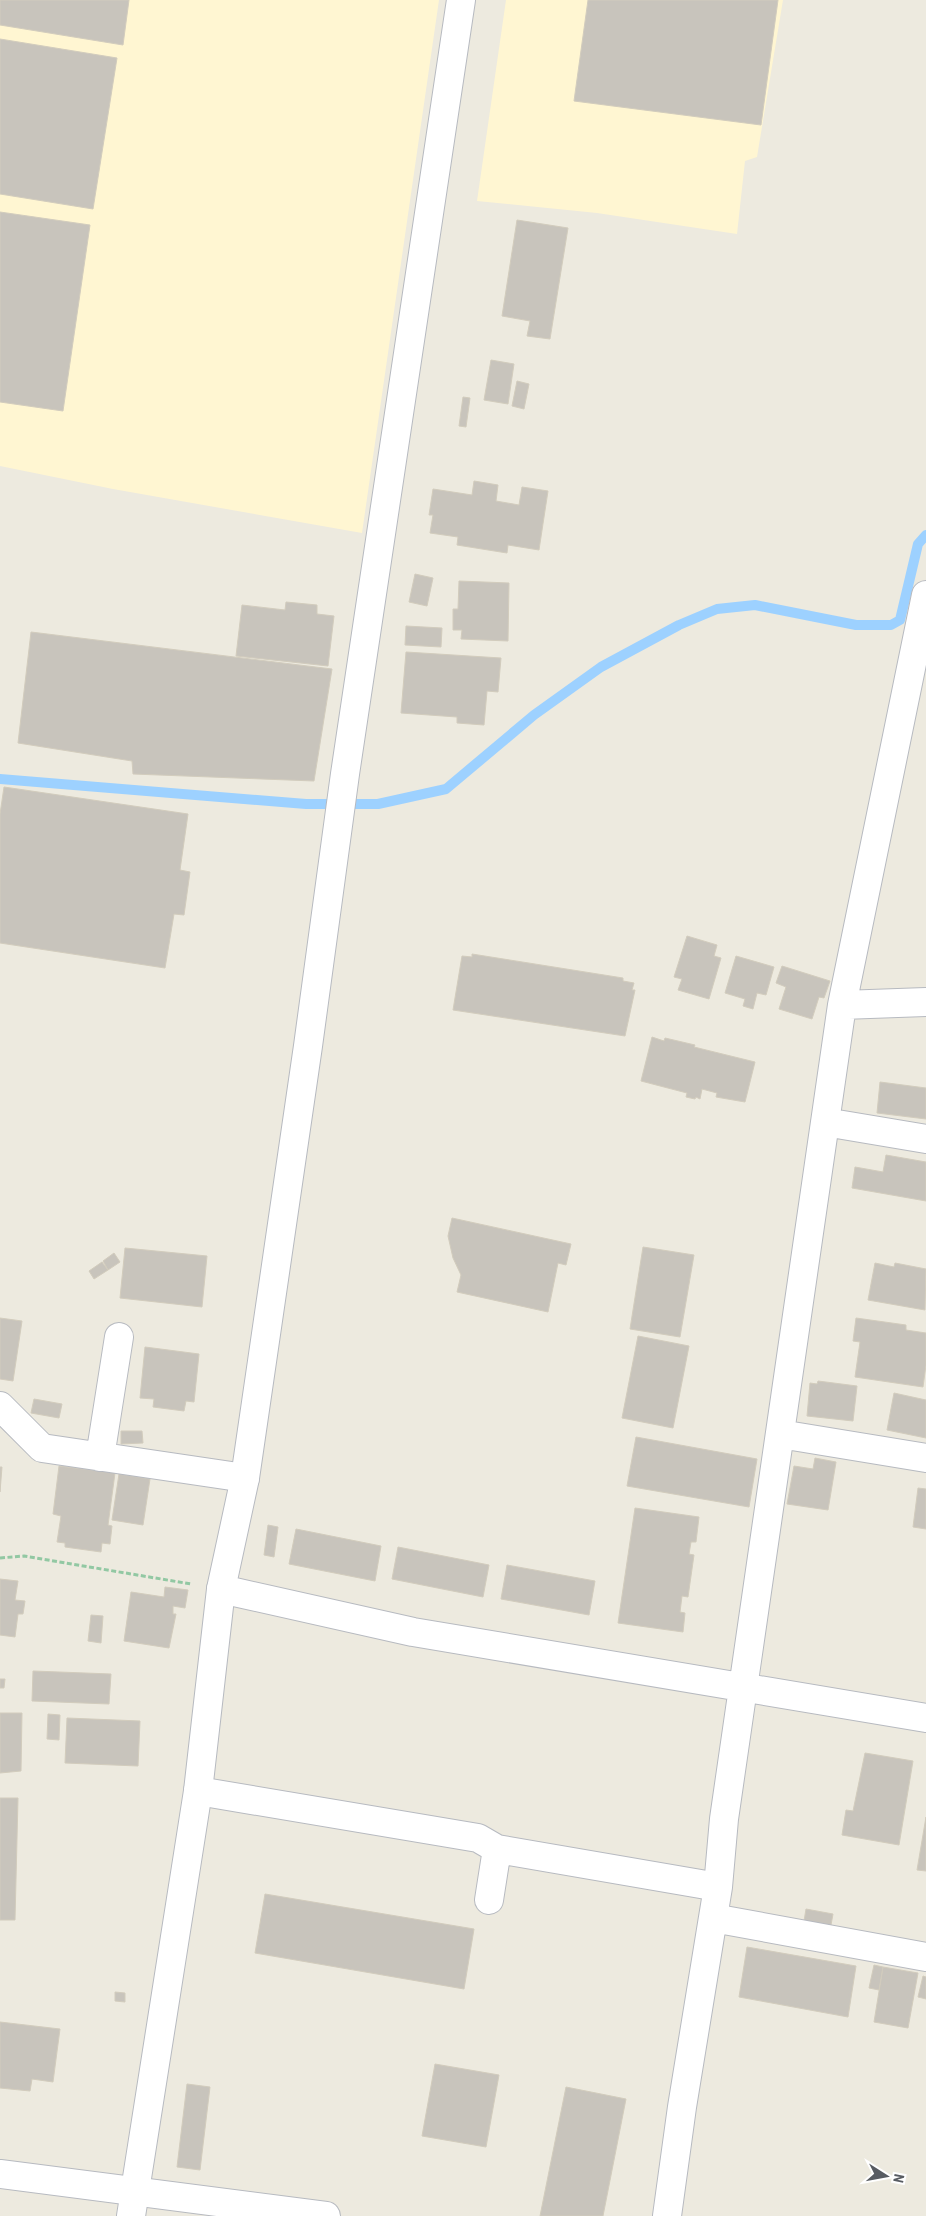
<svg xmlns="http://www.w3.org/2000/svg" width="926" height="2216" viewBox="0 0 926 2216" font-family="'Roboto Condensed',sans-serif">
<rect width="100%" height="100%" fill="#edeadf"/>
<!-- commercial -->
<path fill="#fff6d2" d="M0,0h439l-77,533 -249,-44 -113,-23z
M506,0h277l-26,157 -12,4 -8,73 -140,-21 -120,-12z"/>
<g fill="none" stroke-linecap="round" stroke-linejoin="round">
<!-- stream -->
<path stroke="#9dd1ff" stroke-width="10" d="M0,779l306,25h72l68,-15 88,-74 67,-48 78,-42 38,-16 38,-4 101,20h35l9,-5 18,-76 8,-9"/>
</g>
<!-- building -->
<path fill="#c8c4bc" stroke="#d2ccbd" d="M0,0h129l-6,45 -123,-20z
M588,0h190l-17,125 -187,-24z
M0,39l117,19 -24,151 -93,-15z
M0,212l90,13 -27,186 -63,-9z
M517,220l51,8 -18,111 -23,-3 3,-15 -28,-5z
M491,360l23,4 -6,40 -24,-4z
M517,381l12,3 -5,25 -12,-3z
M463,397l7,1 -4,29 -7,-1z
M474,481l24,4 -2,16 23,4 3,-18 26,4 -9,59 -31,-5 -1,8 -50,-8 1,-8 -28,-4 3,-18h-4l4,-26 39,6z
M415,574l18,4 -6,28 -18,-4z
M459,581l50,2 -1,58 -47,-2 1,-9h-9v-21h5z
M286,602l31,3v9l17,2 -6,50 -92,-10 6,-51 43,5z
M406,626l36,2 -1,19 -36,-2z
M31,632l301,37 -18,112 -181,-7 -1,-13 -114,-18z
M406,652l95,6 -3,34 -11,-1 -3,34 -27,-2v-6l-56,-4z
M4,787l184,27 -8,56 10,2 -6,43 -10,-1 -9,54 -165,-25v-129z
M687,936l30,9 -3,11 7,2 -12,41 -31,-9 4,-11 -8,-2z
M472,954l151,24v3l11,2 -2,7h3l-10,46 -172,-26 9,-54 10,1z
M736,956l38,11 -8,28 -9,-2 -4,16 -10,-3 2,-7 -20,-6z
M782,966l48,15 -6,17 -5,-1 -7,22 -33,-10 7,-22 -10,-4z
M652,1037l12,4 1,-3 30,7 -1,2 61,15 -10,40 -29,-5 1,-4 -15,-4 -2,10 -4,-2 -1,2 -9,-2 1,-4 -46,-12z
M880,1082l46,6v31l-49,-6z
M886,1155l40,7v39l-74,-13 3,-21 28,5z
M452,1218l119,26 -5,21 -8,-2 -10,49 -91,-20 4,-17 -8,-17 -5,-22z
M643,1247l51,8 -14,82 -50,-8z
M125,1248l82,8 -5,51 -82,-9z
M114,1253l6,9 -12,8 -5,-9z
M102,1262l6,8 -14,9 -5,-8z
M875,1263l19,4 1,-4 31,6 -1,41 -57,-10z
M0,1318l22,3 -9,60 -13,-2z
M856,1318l50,7v5l20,3v32l-3,22 -68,-10 5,-35 -7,-1z
M638,1336l51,10 -16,82 -51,-10z
M145,1347l54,7 -5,48 -8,-1 -2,10 -31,-4 1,-8 -14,-1z
M818,1381l39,5 -4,35 -46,-5 3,-33 7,1z
M894,1393l32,7v38l-39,-8z
M34,1399l28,5 -3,14 -28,-5z
M121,1431h21l1,12 -22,1z
M636,1437l121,22 -8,48 -122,-21z
M815,1458l21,4 -8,48 -41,-6 7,-38 19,3z
M59,1466l56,7 -7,52 4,1 -2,18 -8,-1 -1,9 -36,-5v-4l-8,-1 4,-26 -8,-2z
M0,1467h2l-2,25z
M119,1474l31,5 -7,46 -31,-5z
M918,1488l8,1v40l-13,-2z
M635,1508l64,9 -3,25h-5l-2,12 5,1 -6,42 -6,-1 -2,16 5,1 -2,19 -65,-9z
M268,1525l10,2 -4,30 -10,-2z
M296,1529l85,17 -6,35 -86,-17z
M398,1547l91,18 -6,32 -91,-18z
M507,1565l88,16 -6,34 -88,-16z
M0,1579l18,2 -3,19 10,1 -2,13h-5l-3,23 -15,-2z
M165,1587l23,3 -3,18 -12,-2v8h3l-7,34 -45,-7 7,-49 33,5z
M91,1615l12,1 -2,27 -13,-2z
M33,1671l78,3 -2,30 -77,-3z
M0,1679h5l-1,9h-4z
M0,1713h22l-1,58 -21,2z
M48,1714l12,1 -1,25 -12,-1z
M67,1718l73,3 -2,45 -73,-3z
M865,1753l48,8 -14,84 -57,-10 4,-25 7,1z
M0,1798h18l-3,122h-15z
M926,1817v54l-9,-1z
M265,1894l209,35 -10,60 -209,-36z
M806,1909l27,5 -2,11 -27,-4z
M747,1947l109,19 -8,51 -109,-20z
M874,1965l9,2 -4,23 -10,-2z
M883,1967l35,6 -10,55 -34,-6z
M923,1976l3,1v22l-8,-2z
M115,1992l10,1v9l-10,-1z
M0,2022l60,7 -7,53 -21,-3 -2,12 -30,-3z
M435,2064l64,11 -13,72 -64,-11z
M187,2084l23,3 -10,83 -23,-3z
M566,2087l60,12 -23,117h-63z"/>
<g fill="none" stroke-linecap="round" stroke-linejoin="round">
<!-- minor casing -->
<g stroke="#b7bac0" stroke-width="30">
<path id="minor" d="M842,1005l84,-3
M825,1122l101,17
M0,1406l42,42 203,30
M780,1434l146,24
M100,1457l19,-120
M221,1589l192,43 513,86
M198,1791l280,47 19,11 221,38
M489,1900l8,-51
M713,1918l213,39
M0,2174l326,42
M667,2216l15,-109 36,-220 6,-68 118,-814 84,-410"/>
</g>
<!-- tertiary casing -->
<g stroke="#b7bac0" stroke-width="30">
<path id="tertiary" d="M131,2216l67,-425 23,-202 24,-111 63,-432 37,-272 116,-774"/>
</g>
<!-- path -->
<path stroke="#92c8a3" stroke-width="3" stroke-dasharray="5 2.5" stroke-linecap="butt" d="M0,1558l24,-2 167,28"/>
<!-- minor -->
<use href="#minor" stroke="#fff" stroke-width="28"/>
<!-- tertiary -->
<use href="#tertiary" stroke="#fff" stroke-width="28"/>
</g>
<!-- north arrow -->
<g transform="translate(886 2176) rotate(101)" stroke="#ffffff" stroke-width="4" paint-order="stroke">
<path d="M0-4L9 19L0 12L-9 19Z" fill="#585c62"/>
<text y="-8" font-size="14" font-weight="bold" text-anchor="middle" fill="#585c62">N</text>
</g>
</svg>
